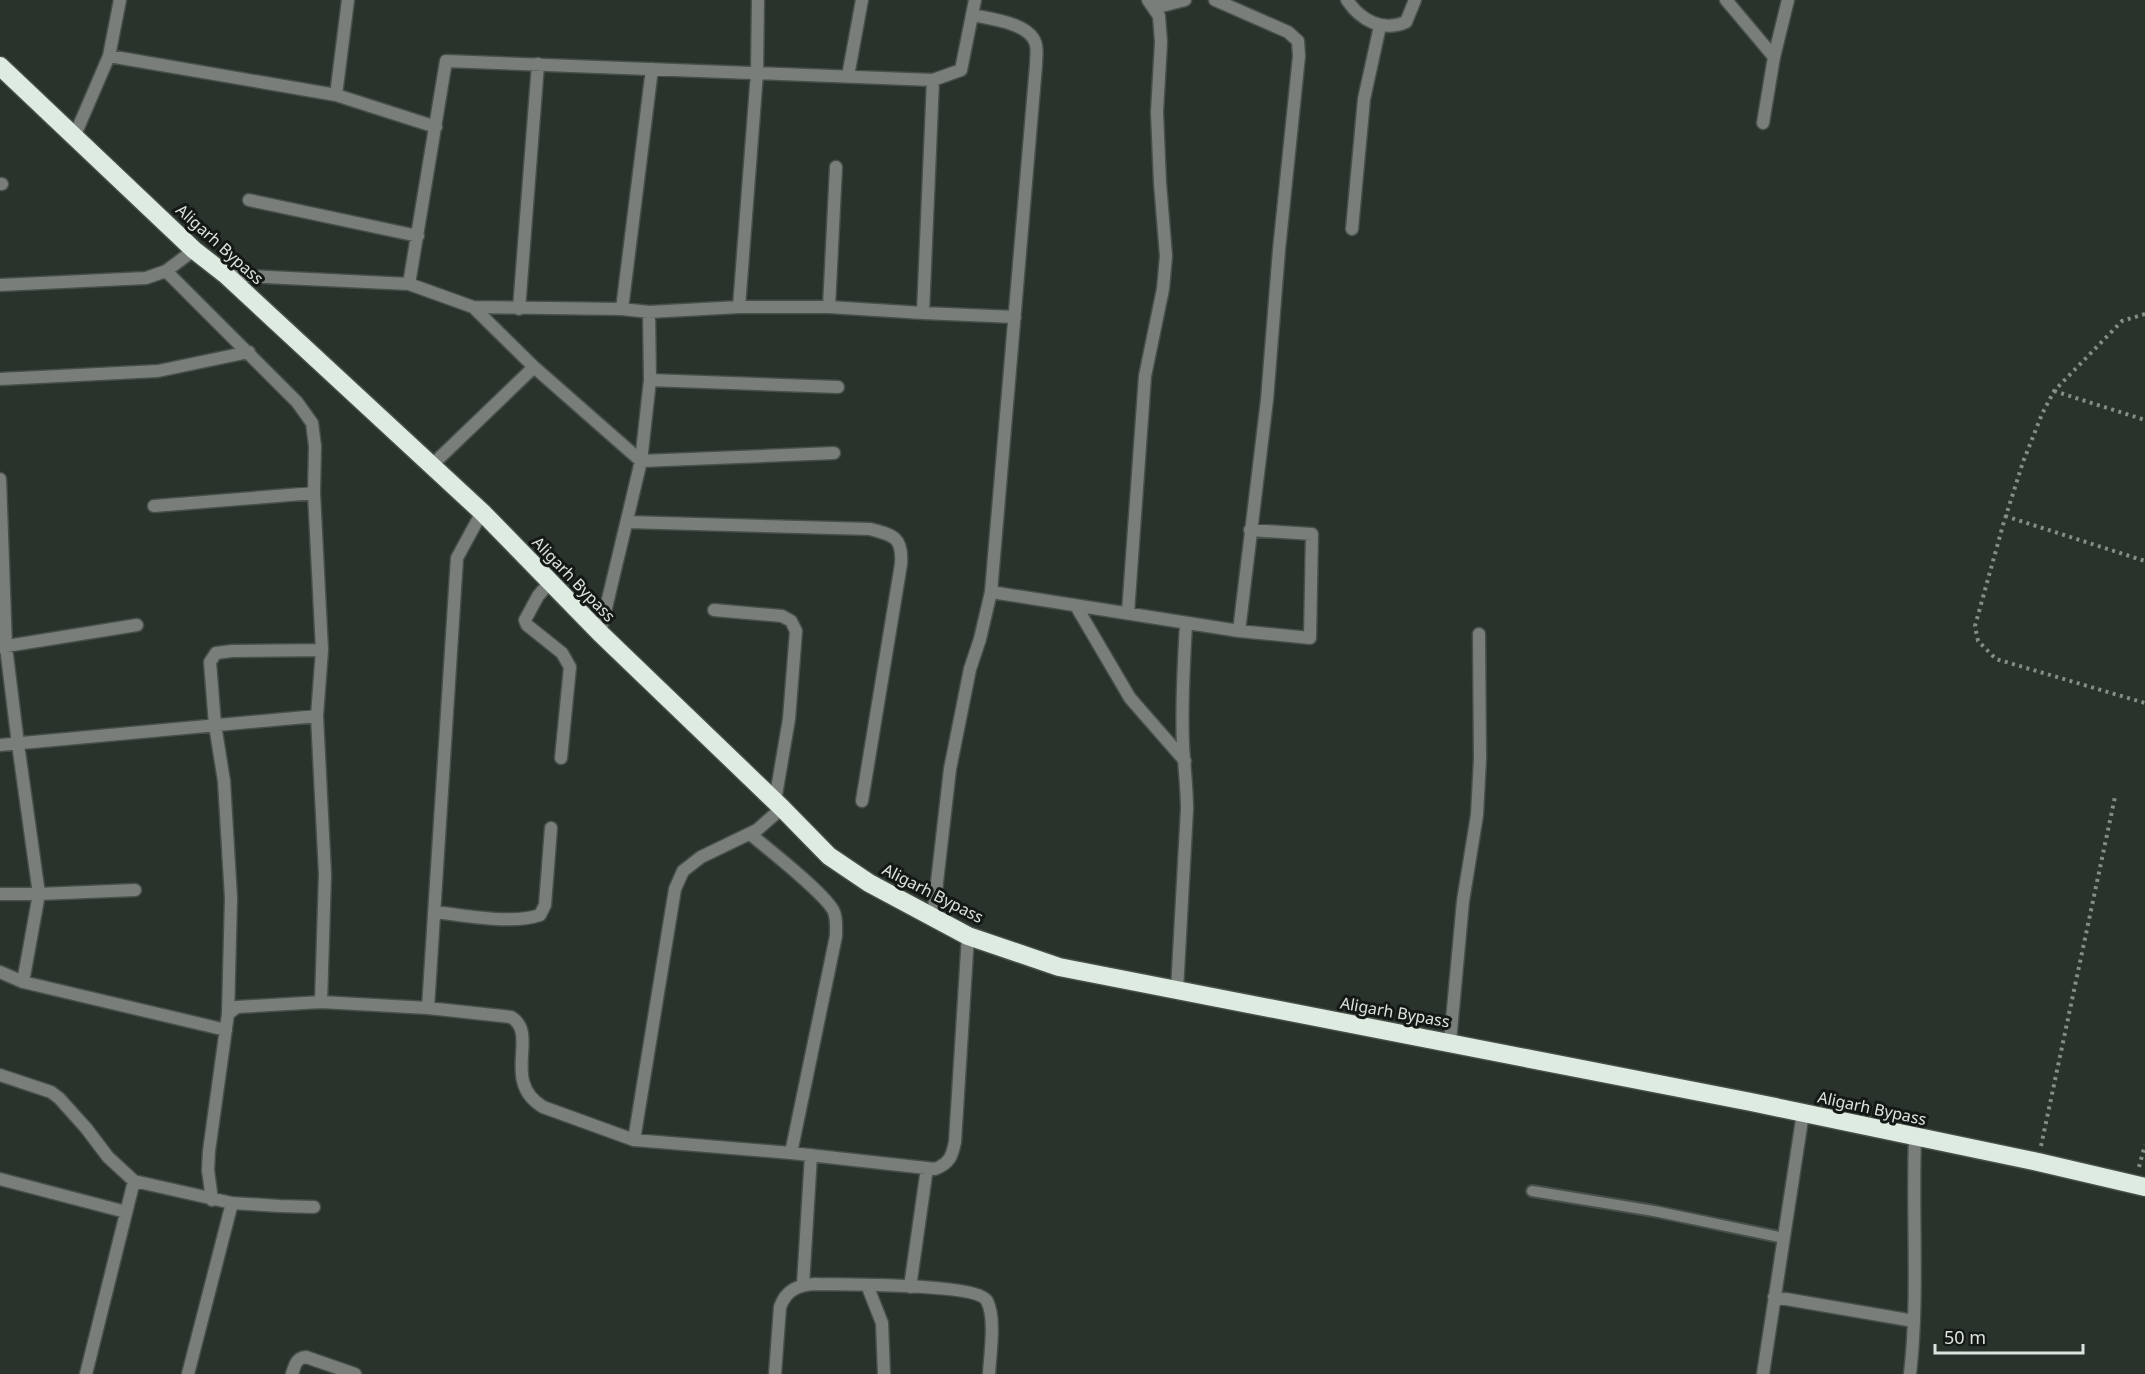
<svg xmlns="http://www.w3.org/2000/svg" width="2145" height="1374" viewBox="0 0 2145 1374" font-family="'Noto Sans',sans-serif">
<rect width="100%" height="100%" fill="#29332b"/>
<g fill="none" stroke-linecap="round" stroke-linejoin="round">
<!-- lane casing -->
<g stroke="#464f48" stroke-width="14">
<path id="lane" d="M1532,1191l122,20 130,27"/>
</g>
<!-- street casing -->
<g stroke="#464f48" stroke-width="15">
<path id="street" d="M1215,0l73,32 10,9 1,15 -20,194 -12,150 -28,231
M1347,0c14,21 36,32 59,22l9,-22
M1726,0l48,57
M1155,1l-1,7 31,-8
M109,56l227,39 100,32
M848,76l14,-76
M336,95l12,-95
M1763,123l11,-66 14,-57
M75,135l34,-79 11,-56
M0,184h2
M249,200l169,36
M1352,229l12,-130 16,-73
M166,271l131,131 15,21 3,23 -1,47 8,157 -5,66 8,158 -4,128
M226,275l183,9 64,23 149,2 27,3 90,-5h90l94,6 10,-233
M409,284l37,-223 487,19 28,-10 14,-70
M0,285l146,-7 20,-7 28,-21
M473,307l61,60 107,94 193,-8
M739,307l18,-234 1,-73
M829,307l7,-140
M519,309l19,-245
M622,309l30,-240
M923,313l92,4
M0,379l158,-8 91,-19
M650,380l188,7
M431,466l103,-99
M0,479l6,168 12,97 21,150 -16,88
M154,506l160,-13
M627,522l243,7c23,6 33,8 31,35l-39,237
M550,582l-12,14 -13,24 2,5 35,28 8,14 -9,91
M991,592l248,39 71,7 2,-104 -62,-4
M1076,606l54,92 55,63
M714,610l68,6 9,5 5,10 -7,88 -14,82
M1128,613l17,-237 18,-87 3,-33 -6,-73 -3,-71 4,-70 -2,-26 -11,-16
M600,633l41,-172 9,-81 -1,-68
M0,647l137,-22
M0,745l317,-29
M750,834c18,15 77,61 84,78 3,8 2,15 2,24l-45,217
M0,894h39l96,-4
M434,912c31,3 77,13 106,3l5,-10 6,-77
M933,917l17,-148 20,-100 10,-30 11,-47 45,-527c0,-7 2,-17 -1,-23 -7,-19 -44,-23 -63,-27
M0,972l23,10 203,48
M1177,990l10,-181c0,-22 -3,-43 -4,-65 -2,-40 1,-81 3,-121
M428,1008l29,-450 25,-46
M228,1014l3,-116 -7,-117 -9,-56 -5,-63 6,-9 16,-2 90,-1
M1450,1042l13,-141 14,-86 3,-56 -1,-125
M0,1075l51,17 8,6 27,30 22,29 26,24
M634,1140l41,-251 8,-18 18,-14 56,-27 25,-22
M0,1179l126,33
M212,1200l-4,-30 1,-19 19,-137 9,-7 84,-5 107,6 83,9c29,17 -11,64 32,90l91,33 157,13 144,16c15,-6 17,-13 20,-27l13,-206
M803,1285l8,-130
M867,1285l15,38 2,51
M910,1287l17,-119
M1774,1297l140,24
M86,1374l48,-193 98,22 48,3 34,1
M188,1374l44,-171
M292,1374c3,-9 4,-16 14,-17l49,17
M775,1374l5,-67c6,-17 18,-22 35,-23 26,1 162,-1 172,17 9,17 3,54 2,73
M1763,1374l40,-261
M1910,1374c9,-78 2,-158 5,-237"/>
</g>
<!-- highway casing -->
<g stroke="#464f48" stroke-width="21">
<path id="highway" d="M0,66l194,184 32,25 256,237 118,121 182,175 47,48 40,27 99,53 91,31 692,135 287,60 107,25"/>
</g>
<!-- path -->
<path stroke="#858d87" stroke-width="4" stroke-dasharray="3 4.5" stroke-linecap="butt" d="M2145,314l-23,7 -68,70 -12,23 -19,48 -20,63 -28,101 3,15 18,18 149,44
M2054,391l91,29
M2005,516l140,45
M2041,1146l74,-349
M2139,1167l6,-22"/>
<!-- lane -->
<use href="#lane" stroke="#797e7a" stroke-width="10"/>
<!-- street -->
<use href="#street" stroke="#797e7a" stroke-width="12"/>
<!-- highway -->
<use href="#highway" stroke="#deebe1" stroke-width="18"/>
</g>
<g text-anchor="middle" stroke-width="6" stroke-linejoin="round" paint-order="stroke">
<!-- street labels -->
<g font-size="16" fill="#dce3de" stroke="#151916">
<text transform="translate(220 244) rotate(42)" y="6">Aligarh Bypass</text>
<text transform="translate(574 579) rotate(46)" y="6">Aligarh Bypass</text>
<text transform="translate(933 893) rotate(27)" y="6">Aligarh Bypass</text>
<text transform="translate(1395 1012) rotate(10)" y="6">Aligarh Bypass</text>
<text transform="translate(1872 1108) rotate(12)" y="6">Aligarh Bypass</text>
</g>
</g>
<!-- scale -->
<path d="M1935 1344v9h148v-9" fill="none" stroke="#dce3de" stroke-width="3"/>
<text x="1944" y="1344" font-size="18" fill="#dce3de" stroke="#151916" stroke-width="4.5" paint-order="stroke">50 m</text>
</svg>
